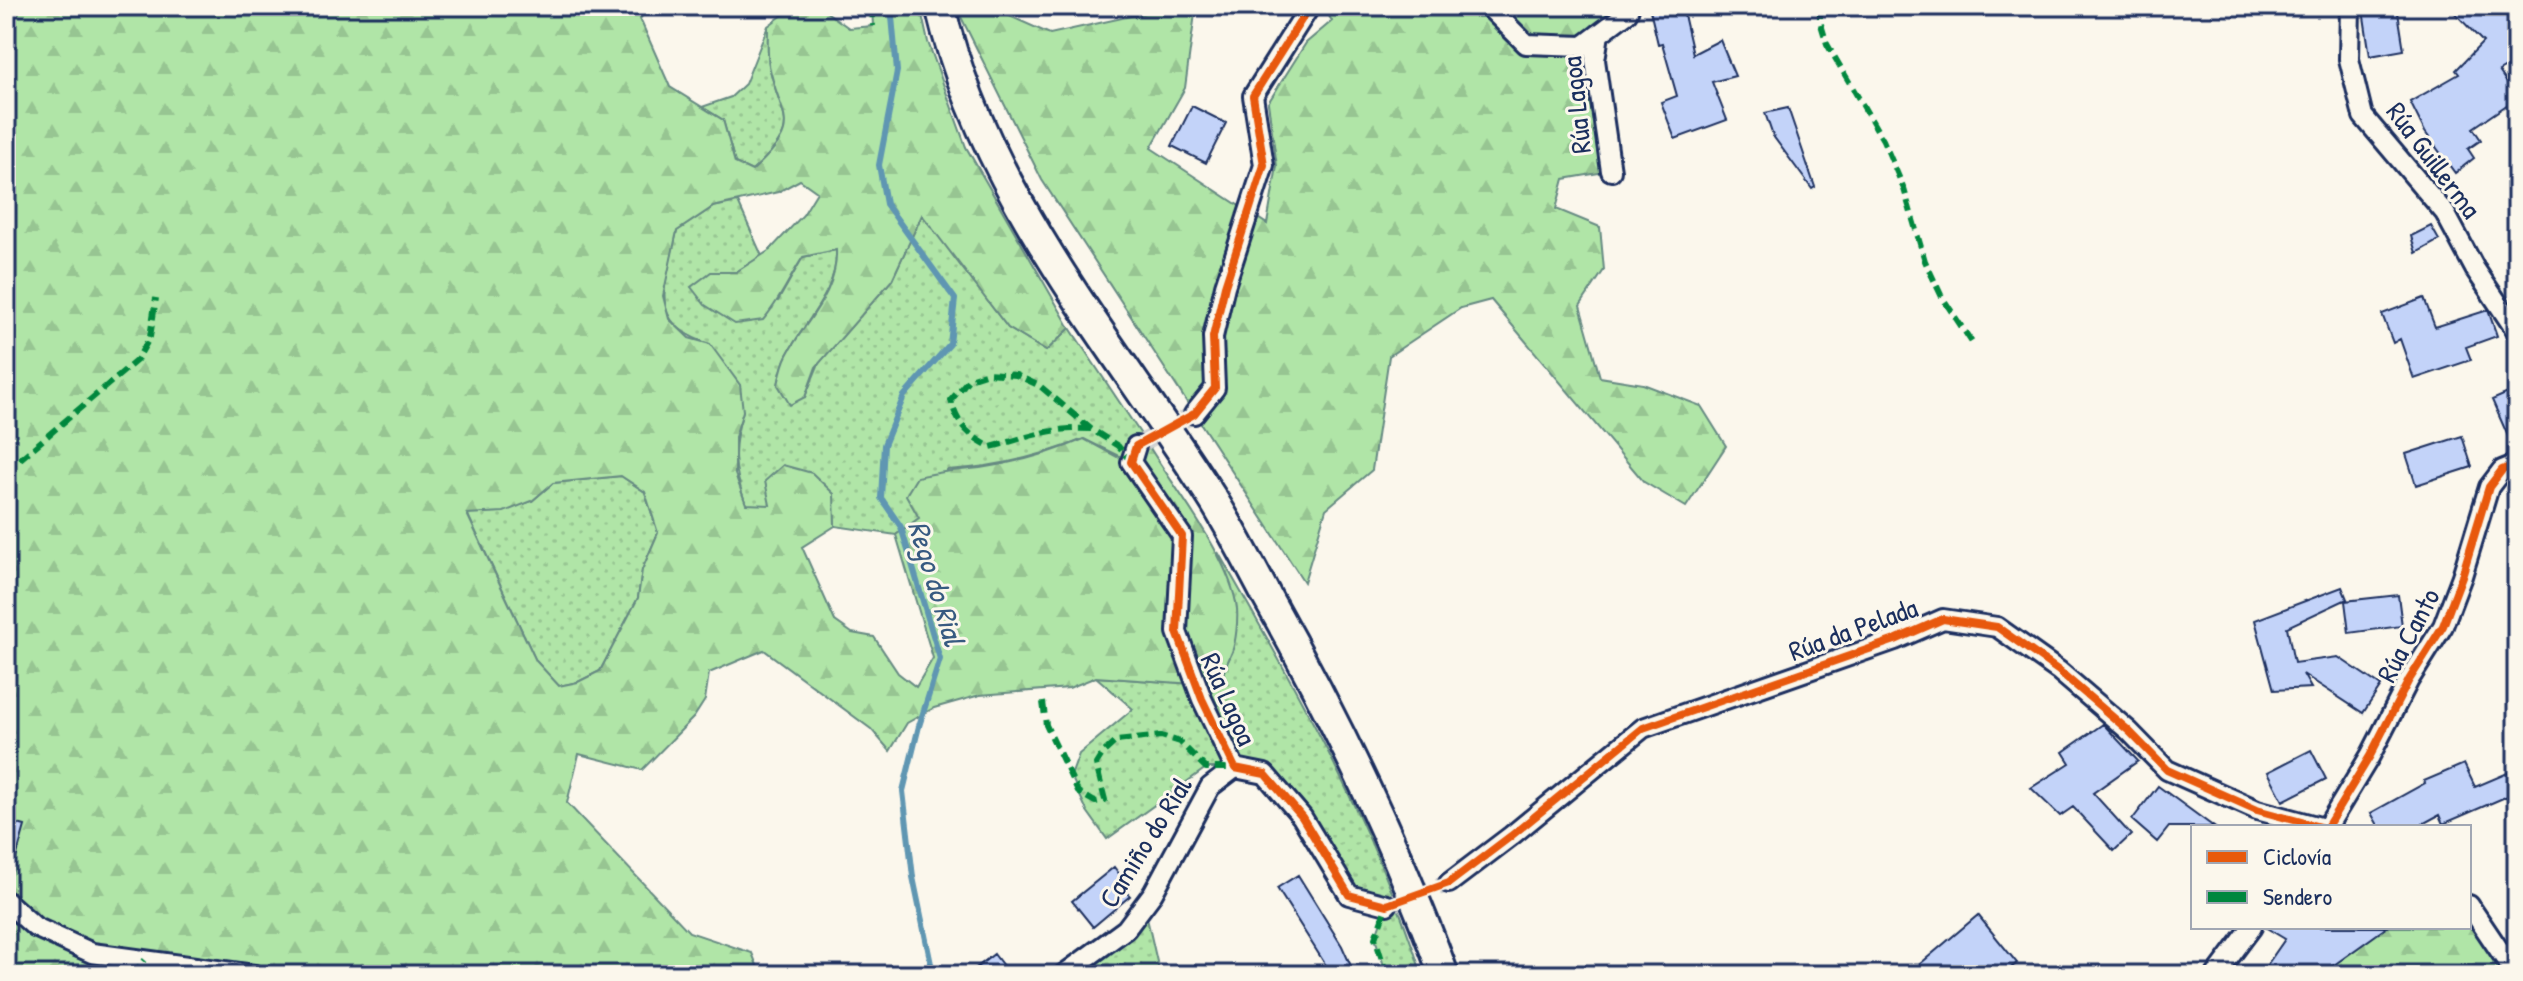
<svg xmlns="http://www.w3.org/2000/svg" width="2523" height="981" viewBox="0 0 2523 981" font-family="'Patrick Hand',sans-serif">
<defs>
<pattern id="grass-dots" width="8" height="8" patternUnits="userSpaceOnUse" patternTransform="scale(2)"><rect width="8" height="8" fill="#b0e5a7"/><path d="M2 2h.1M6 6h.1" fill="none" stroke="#97c592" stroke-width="1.8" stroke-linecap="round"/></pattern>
<pattern id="forest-firs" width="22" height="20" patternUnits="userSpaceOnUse" patternTransform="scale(2)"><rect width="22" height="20" fill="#b0e5a7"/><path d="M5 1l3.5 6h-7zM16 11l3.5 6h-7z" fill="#97c592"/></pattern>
</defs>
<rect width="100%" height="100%" fill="#fbf7ec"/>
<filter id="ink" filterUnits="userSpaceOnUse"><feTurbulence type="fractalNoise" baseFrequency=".0125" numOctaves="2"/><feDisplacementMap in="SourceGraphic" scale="16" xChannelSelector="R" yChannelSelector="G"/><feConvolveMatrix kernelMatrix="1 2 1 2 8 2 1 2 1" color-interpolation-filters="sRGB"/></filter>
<g filter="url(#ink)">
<!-- grass -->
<path fill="url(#grass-dots)" stroke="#668a82" stroke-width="2" d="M768,26c0,12 -1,27 1,39 12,58 36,57 -17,106l-17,-8 -12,-43 -21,-13 29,-10 14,-13z
M738,202l24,54 -26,16h-25l67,29 25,-44 33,-7c2,42 -31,70 -49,105 -5,9 -7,21 -9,30l27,12 14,-34 73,-83 30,-66 86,114 38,23 24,-23 80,120 -19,14 -47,-23c-44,18 -90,28 -137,31l-28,48 -23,17 -61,-9 -2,-32 -63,11h-24c-13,-37 -15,-56 -3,-94l-33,-67c-66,-20 -44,-61 -33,-113l36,-24z
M621,476l24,16 13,41 -16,37 -4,28 -38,73 -22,11 -19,4 -23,-25 -69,-148 32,-1 33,-11 21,-18z
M1218,552c78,135 156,274 204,423h-35l-12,-37 12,-33 -38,-10 -84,-121 -30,-6h-29l-99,71 -20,-28 -16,-35 8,-22 54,-45 -37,-32 126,9v-13l12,-24 -4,-65z
M1144,905l16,70h-97z"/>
<!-- forest -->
<path fill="url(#forest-firs)" stroke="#668a82" stroke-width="2" fill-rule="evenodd" d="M6,6h644l-10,13 30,68 53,33 12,43 17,8c53,-48 29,-49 17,-106 -2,-12 -1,-27 -1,-39l24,-18 26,-2 31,22 24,-2 -1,-20h48l8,36 38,105 104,181 -24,23 -38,-23 -86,-113 -30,65 -76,87 -11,30 -15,8 -12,-20c2,-9 4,-21 9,-30 18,-34 51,-62 49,-105l-33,7c-14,21 -23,44 -40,63l-28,4 -30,-19 -14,-18 20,-15h25l34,-22 33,-35 14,-23 -17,-12 -22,12 -65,15 -36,24 -14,65 6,23 20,19 21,6 30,41 3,26 -8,26v37l11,30 24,1 -5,-24 18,-16 29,8 22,21 1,32 -33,21 33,74 17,12 22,4 24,36 18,14 17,-29 -37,-123 23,-17 -13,-23 11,-18c21,-5 41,-7 63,-9 34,-5 72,-15 104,-29l33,18 33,-9c27,44 81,111 87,161 1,12 -1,32 -5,43 -5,12 -10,20 -10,34l-126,-9 -27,11 -89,7 -46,13 -27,15 -17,28 -19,-22 -107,-79 -55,23 -4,27 -11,17 -52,53 -63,-16 -12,49 122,129 63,21 9,22h-755v-915l3,-42zM621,476l24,16 13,41 -16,37 -4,28 -38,73 -22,11 -19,4 -23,-25 -69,-147 37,-2 28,-11 21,-18z
M959,6h45l1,8 45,20 126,-28h20l-11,82 -34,60 116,76 10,-58 -9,-63 38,-60 26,-22 -9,-15h296l-36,41 22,125 -41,7 -8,30 44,18 4,43 -24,36 20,71 43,7 58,22 25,40 -40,61 -42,-25 -153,-182 -30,8 -72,48 -17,114 -46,39 -22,73 -262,-402 -82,-165z
M2469,905l47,70h-198l65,-48h86z"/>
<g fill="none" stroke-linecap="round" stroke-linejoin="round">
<!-- stream -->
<path stroke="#5f96b2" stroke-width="6" d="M891,6l6,65 -18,94 7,39 69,95 -5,45 -46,52 -20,49 -3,53 20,29 39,132 -21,67 -16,65 10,86 18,87 -2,11"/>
</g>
<!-- building -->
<path fill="#c3d3f9" stroke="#1b2f5e" stroke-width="2" d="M1649,6h33l11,48 27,-14 15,36 -23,6 15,38 -52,19 -14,-37 16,-6 -15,-53 -4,1z
M2397,6l7,44 -34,6 -7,-46z
M2448,6h51l18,16v23l-8,5 4,13 -14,8 18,27 -44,30 8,12 -13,9 6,9 -19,15 -30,-41 -15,-30 49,-28 -3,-4 27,-28z
M1192,106l34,17 -20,40 -34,-17z
M1788,108l27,79 -3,2 -39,-53 -8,-23z
M2431,226l8,14 -23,13 -5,-17z
M2424,298l11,29 53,-17 9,26 -31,11 5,13 -57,19 -14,-40 -7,4 -11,-29z
M2517,389v63h-2l-23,-52z
M2462,436l10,31 -56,18 -10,-31z
M2342,587l5,12 -60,28 7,36 44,-6 43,29 -18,27 -60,-39 8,14 -37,2 -19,-70z
M2398,595l4,31 -53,7 -4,-32z
M2103,724l35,37 -45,32 38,42 -17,16 -41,-44 -13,9 -29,-28 39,-25 -7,-11z
M2311,750l15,29 -43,22 -15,-29z
M2464,764l11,23 42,-18v23l-74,32 -4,-9 -22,12h-38l-8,-14 54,-30 -1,-2z
M2158,786l56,41h-45l-12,15 -25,-22z
M6,821l19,5 -14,50 -5,-1z
M1114,867l16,21 -4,4 4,4 -37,31 -21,-26z
M1298,875l44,71 13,29h-23l-55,-87z
M1978,915l39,48 -15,12h-95z
M2265,927h122l-67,48h-60l25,-36z
M994,954l16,21h-43z"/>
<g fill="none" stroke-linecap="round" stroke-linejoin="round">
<!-- street-tunnel -->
<path stroke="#cecfd0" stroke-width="18" stroke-dasharray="18 9" stroke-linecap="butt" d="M1136,446l58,-32
M1387,905l62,-22"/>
<!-- street casing -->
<g stroke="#1b2f5e" stroke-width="24">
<path id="street" d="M1488,6l38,38 57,2 44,-33 3,-7
M2350,6l-1,53 14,57 82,97 30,56 42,63
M1599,34l-4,26 16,111
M1194,414l21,-26 -2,-51 12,-51 39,-121 -11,-69 57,-90
M1136,446l-5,16 51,74 -5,96 25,67 33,69 30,6 37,43 47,78 38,10
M2327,827l43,-71 39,-76 34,-54 19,-50 27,-89 13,-17 15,-6
M1449,883l62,-47 132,-108 252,-88 48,-21 54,8 62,44 70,60 38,39 90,40 63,17
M6,901l29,26 57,26 162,22
M2469,905l47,70
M1063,975l63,-46 27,-36 57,-106 25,-19
M2216,975l36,-48"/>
</g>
<!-- primary casing -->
<g stroke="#1b2f5e" stroke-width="34">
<path id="primary" d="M940,6c44,190 173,335 274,495 19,31 36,64 53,96 68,121 129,247 177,378"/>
</g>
<!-- street -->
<use href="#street" stroke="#fbf7ec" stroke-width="18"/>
<!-- primary -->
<use href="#primary" stroke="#fbf7ec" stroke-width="28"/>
<!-- quiet -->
<path stroke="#00873e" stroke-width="6" stroke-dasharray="12 6" stroke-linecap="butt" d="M872,6l1,20
M1820,6v15l7,23 56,96 21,49 21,72 17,36 31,47
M1091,429c-41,-2 -62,8 -100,18 -22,-11 -34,-22 -40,-47l18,-21 19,-6 28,2 24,11 51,43 27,17 13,16
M6,471l131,-111 13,-23 6,-39
M1043,702l3,23 32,67 17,10 10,-2 -9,-36 7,-11 13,-12 45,-5 19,6 26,26h29
M132,975l13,-15
M1387,975l-12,-37 12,-33"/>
<!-- cycleway casing -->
<g stroke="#fbf7ec" stroke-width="13">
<path id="cycleway" d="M1310,6l-57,90 11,69 -39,121 -12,51 2,51 -21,26 -58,32 -5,16 51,74 -5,96 25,67 33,69 30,6 37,43 47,78 38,10 62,-22 62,-47 132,-108 252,-88 48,-21 54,8 62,44 70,60 38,39 90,40 63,17
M2327,827l43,-71 39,-76 34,-54 19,-50 27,-89 13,-17 15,-6"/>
</g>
<!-- cycleway -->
<use href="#cycleway" stroke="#e8590c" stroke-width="8"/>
</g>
</g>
<g text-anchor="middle" stroke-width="6" stroke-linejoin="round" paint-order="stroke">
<!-- street labels -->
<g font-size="28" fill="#1b2f5e" stroke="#fbf7ec">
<text transform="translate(1576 105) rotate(-96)" y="10">Rúa Lagoa</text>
<text transform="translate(2434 160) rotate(53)" y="10">Rúa Guillerma</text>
<text transform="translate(1853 629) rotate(-20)" y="10">Rúa da Pelada</text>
<text transform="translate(2408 635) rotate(-62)" y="10">Rúa Canto</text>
<text transform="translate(1229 699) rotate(66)" y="10">Rúa Lagoa</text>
<text transform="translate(1145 842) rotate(-58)" y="10">Camiño do Rial</text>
</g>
<!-- water labels -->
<g font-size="30" font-style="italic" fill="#375a81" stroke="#fbf7ec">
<text transform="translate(936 583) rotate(73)" y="10">Rego do Rial</text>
</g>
</g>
<!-- margin -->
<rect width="2523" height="981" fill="none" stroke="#fbf7ec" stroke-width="32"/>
<rect x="16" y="16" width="2491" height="949" fill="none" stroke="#1b2f5e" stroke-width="3" filter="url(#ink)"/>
<!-- legend -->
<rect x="2191" y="825" width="280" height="104" fill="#fbf7ec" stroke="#a1a7b3" stroke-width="2"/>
<rect x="2207" y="851" width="40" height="12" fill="#e8590c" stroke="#a1a7b3" stroke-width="2"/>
<text x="2263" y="865" font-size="24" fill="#1b2f5e">Ciclovía</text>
<rect x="2207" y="891" width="40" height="12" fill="#00873e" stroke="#a1a7b3" stroke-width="2"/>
<text x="2263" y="905" font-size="24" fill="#1b2f5e">Sendero</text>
</svg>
